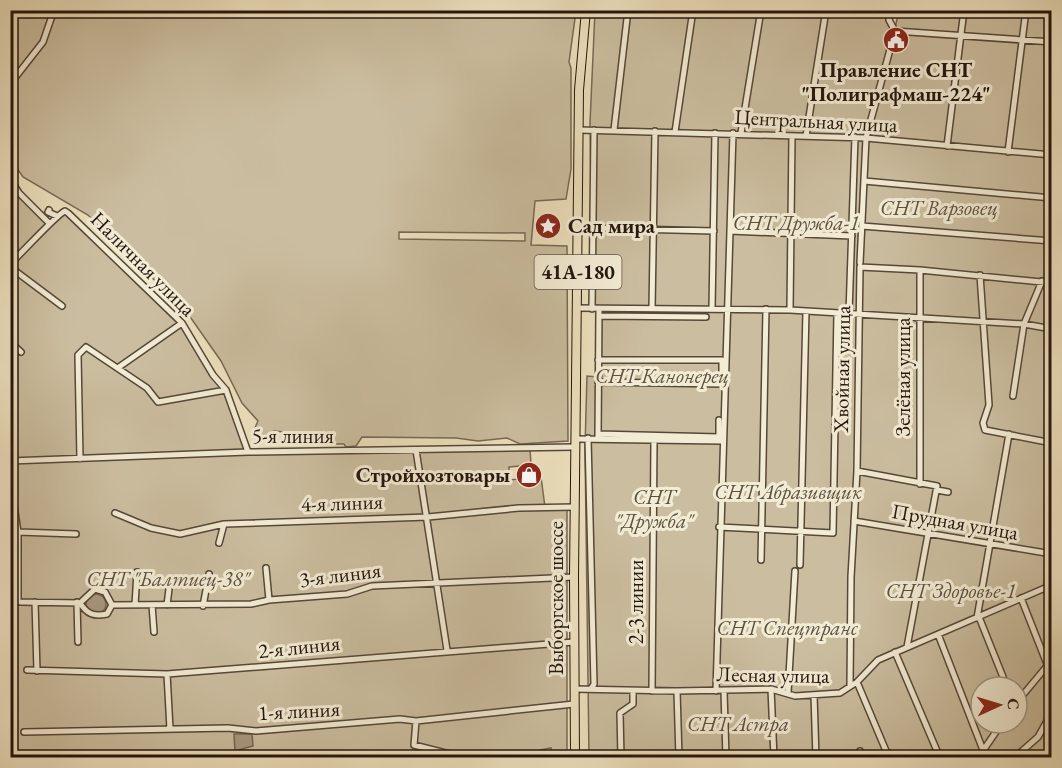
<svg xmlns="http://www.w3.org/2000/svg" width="1062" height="768" viewBox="0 0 1062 768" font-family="'EB Garamond',serif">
<rect width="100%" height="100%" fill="#ede1be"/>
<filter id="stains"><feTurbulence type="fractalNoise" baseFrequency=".00333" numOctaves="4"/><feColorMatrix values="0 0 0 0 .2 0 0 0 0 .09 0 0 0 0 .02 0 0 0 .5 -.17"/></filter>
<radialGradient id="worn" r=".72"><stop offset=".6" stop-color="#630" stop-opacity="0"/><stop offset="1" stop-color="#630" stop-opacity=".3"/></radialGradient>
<!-- green -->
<path fill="#cbbea0" stroke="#786956" stroke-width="1.5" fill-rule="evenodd" d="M10,11h566l-7,51 2,6v101l-5,30 -31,2 -4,44 36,1 1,195 -48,3 -13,-6 -29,3 -22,-3 -94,-1 -6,9 -10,1 -2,-3h-29l-1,-9 -40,-4 -11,7h-6l-3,-8 4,-9 -16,-18 -21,-42 -35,-50 -98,-96 -65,-38 -11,-16zM399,232l126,1v8l-126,-2z
M595,11h296l-2,9 6,8 4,-17h152l1,738 -5,8h-458l-4,-310 2,-71 11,1 2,-68h-7l-3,-186zM981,687h36v36h-36z
M10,179l9,15 31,30 15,-13 117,112 31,53 13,14 22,62 282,-4 1,17 -22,2v13l32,-3 4,30h22v250h-16v-9l-11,2 -11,8 -518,-1z"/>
<!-- water -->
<path fill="#a99b82" stroke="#746553" stroke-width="1.5" d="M86 604a10 10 0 1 1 20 0a10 10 0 1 1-20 0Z
M234,734h18l1,12 -18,5z"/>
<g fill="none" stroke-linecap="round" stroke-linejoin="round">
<!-- street casing -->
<g stroke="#564739" stroke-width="8">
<path id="street" d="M891,10l-2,10 6,11
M895,31l157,11
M10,84l33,-42 11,-32
M579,130l287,8 186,17
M614,130l14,-120
M675,132l18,-122
M741,133l20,-123
M806,136l20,-126
M947,146l17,-136
M1008,152l18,-142
M10,179l9,14 30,30
M864,181l188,17
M49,210l-1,2 9,4
M862,226l190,15
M592,228l122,3
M730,231l122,5
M860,263l6,-125 29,-107
M10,264c11,-10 47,-50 55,-53l3,2 114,110 31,52 13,15 22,62
M10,267l52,39
M920,270v214
M980,275l9,130 -6,18 2,7 67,13
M577,308l213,2 234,14 28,5
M592,309l2,-179
M652,309l3,-178
M712,309l3,-176
M790,310l2,-174
M849,313l6,-176
M599,316l107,1
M10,342l11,10
M598,360h124v24
M119,367l63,-44
M598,382l124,2
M1013,396l11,-72 18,-43
M598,434l121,3v-17
M598,437l1,-128
M588,438l6,246 -3,5
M576,439l147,2
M416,450l31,200
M80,459l-2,-104 8,-8 61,41 11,14 68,-12
M10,461l238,-9 327,-5
M857,471l3,-204 60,3 132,13
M10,479l8,53v67
M937,490l11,2
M115,513l36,15 29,6 44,-10 204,-7 91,-9 56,-1
M854,521l198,33
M719,527l114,6 4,-220
M18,532l58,2
M219,543l5,-19
M761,560l5,-251
M800,565l6,-254
M266,568l3,32
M1047,587l5,-40
M95,589l10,3 7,13 -5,9c-13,3 -20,0 -27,-11z
M1021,598l26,66
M20,602l60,1
M35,602l2,69
M77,602l1,40
M112,605l139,-1 18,-4 78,-6 25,-8 202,-9
M135,605l2,-33
M152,605l2,27
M167,605l2,-16
M203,606l6,-32
M979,617l28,70
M977,618l32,-184
M938,634l45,116
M895,652l45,106
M27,670l140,4 407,-32
M167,674l3,55
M857,682l32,76
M850,686l1,-109 6,-106 80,15 -30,161
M574,689l103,2 94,-2 24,7 45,-3 17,-11 21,-22 174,-75
M771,689l3,69
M652,691l2,-250
M677,691l2,67
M716,691l17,-558
M724,691l2,67
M788,693l7,-122
M814,695l2,63
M1017,702l35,-42
M416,721l-2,24 51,13
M24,732l204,-4 28,3 144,-12 16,2 158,-17
M860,751l1,7
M621,758l-1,-45 13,-9v-13
M978,758l24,-35
M1014,758l24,-21 14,-25"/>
</g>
<!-- primary casing -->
<g stroke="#24140d" stroke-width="10">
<path id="primary" d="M575,758l-1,-181 5,-487 7,-80"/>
</g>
<!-- street -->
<use href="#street" stroke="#f3ecd5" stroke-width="5"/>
<!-- primary -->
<use href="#primary" stroke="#ede1be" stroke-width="8"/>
</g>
<!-- icons -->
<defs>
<g id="civic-disc" transform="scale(1.35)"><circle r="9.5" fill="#8f2418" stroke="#f3ecd5"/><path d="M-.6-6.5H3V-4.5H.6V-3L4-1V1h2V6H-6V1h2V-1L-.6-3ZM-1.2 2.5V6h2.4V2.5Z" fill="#fff"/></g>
<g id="sight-disc" transform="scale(1.35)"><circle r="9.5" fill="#8f2418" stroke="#f3ecd5"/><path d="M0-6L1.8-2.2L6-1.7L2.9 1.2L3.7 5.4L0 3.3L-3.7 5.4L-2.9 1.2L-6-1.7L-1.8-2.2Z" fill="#fff"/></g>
<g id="shop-disc" transform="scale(1.35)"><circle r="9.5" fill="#8f2418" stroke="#f3ecd5"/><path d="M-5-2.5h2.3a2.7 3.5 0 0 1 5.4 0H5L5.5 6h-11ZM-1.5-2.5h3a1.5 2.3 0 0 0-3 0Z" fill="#fff"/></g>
</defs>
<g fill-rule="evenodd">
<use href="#civic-disc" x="896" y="40"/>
<use href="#sight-disc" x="548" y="226"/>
<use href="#shop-disc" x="529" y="475"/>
</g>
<g text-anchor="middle" stroke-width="6" stroke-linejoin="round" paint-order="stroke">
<!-- shield labels -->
<rect fill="#f3ecd5" stroke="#625549" stroke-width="1.5" x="534.5" y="255" width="87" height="34" rx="4.5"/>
<g font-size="20" font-weight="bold" fill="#24140d">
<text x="578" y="279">41А-180</text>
</g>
<!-- poi labels -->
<g font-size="21" font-weight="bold" fill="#24140d" stroke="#f3ecd5">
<text x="896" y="77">Правление СНТ<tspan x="896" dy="24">"Полиграфмаш-224"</tspan></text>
<text x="568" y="233" text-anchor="start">Сад мира</text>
<text x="510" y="482" text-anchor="end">Стройхозтовары</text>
</g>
<!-- street labels -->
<g font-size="21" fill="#24140d" stroke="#f3ecd5">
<text transform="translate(816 121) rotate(3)" y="7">Центральная улица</text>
<text transform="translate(143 264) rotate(45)" y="7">Наличная улица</text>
<text transform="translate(842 369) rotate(-89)" y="7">Хвойная улица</text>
<text transform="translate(903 377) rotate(-90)" y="7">Зелёная улица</text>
<text x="293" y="443">5-я линия</text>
<text transform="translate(342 503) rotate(-2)" y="7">4-я линия</text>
<text transform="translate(955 522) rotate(10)" y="7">Прудная улица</text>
<text transform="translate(340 575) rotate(-7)" y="7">3-я линия</text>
<text transform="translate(556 598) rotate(-90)" y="7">Выборгское шоссе</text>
<text transform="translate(636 602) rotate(-90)" y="7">2-3 линии</text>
<text transform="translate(299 647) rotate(-6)" y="7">2-я линия</text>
<text transform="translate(773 675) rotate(1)" y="7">Лесная улица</text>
<text transform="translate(299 711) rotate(-3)" y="7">1-я линия</text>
</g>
<!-- park labels -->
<g font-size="21" font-style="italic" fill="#5e5040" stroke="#f3ecd5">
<text x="939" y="215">СНТ Варзовец</text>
<text x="796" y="230">СНТ Дружба-1</text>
<text x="662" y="383">СНТ Канонерец</text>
<text x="788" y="499">СНТ Абразивщик</text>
<text x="654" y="504">СНТ<tspan x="654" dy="24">"Дружба"</tspan></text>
<text x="168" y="586">СНТ "Балтиец-38"</text>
<text x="951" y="598">СНТ Здоровье-1</text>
<text x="787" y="635">СНТ Спецтранс</text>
<text x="738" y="731">СНТ Астра</text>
</g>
</g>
<!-- margin -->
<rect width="1062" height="768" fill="none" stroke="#ede1be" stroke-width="36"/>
<rect x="12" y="12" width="1038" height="744" fill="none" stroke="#24140d" stroke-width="3"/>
<rect x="18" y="18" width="1026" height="732" fill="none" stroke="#24140d" stroke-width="1.5"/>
<!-- north arrow -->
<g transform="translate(999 705) rotate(86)"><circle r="28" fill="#f3ecd5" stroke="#a09685" stroke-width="1.5"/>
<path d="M0-4.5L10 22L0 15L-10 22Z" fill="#8f2418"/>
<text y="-9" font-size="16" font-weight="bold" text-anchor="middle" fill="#24140d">С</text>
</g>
<rect width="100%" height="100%" filter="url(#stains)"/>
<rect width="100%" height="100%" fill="url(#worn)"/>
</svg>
